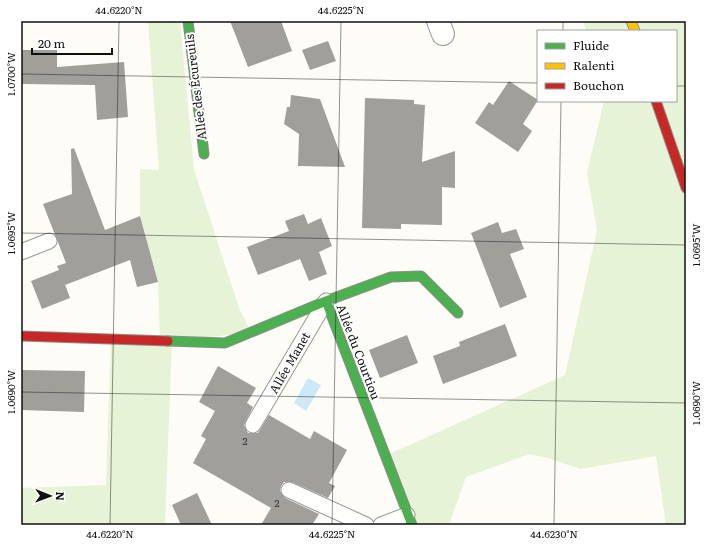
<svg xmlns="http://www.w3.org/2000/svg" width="707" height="546" viewBox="0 0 707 546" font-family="Literata,serif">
<rect width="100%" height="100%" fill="#fdfcf7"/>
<!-- green -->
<path fill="#e7f3d7" d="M148,21h32l14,148 45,139 12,24 -79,10 -7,183h-144v-37l85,-3 5,-146 49,2 -2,-59 -18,-66v-47l19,1z
M583,21h103v504h-20l-10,-69 -76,13 -29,-10 -22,-5 -63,23 -17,48h-37l-27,-69 180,-81 32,-145 -10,-57 17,-72h72v-70h-90z"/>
<!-- water -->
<path fill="#cde8f7" d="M308,378l13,7 -15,26 -12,-8z"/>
<!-- building -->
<path fill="#a19f9c" d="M230,21h51l11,30 -44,16z
M328,41l8,20 -26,9 -8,-20z
M21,50h36v17l67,-5 4,55 -31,3 -2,-35 -74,-1z
M509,81l29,19 -15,24 9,7 -14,21 -43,-29 14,-21 4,3z
M291,95l29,4 25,68 -47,-1 1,-32 -15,-10 3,-17h3z
M365,98l49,2v4l11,1 -3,57 33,-11v37l-13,-1v38l-41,-1v5l-39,-1z
M74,148l31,82 35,-14 18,66 -21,5 -7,-27 -65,25 -2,-6 7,19 -28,11 -11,-28 28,-11 -2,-4 9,-3 -23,-59 29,-10 -1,-45z
M304,214l4,10 13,-6 11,28 -13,6 8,22 -18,7 -9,-22 -42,16 -11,-28 42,-16 -4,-10z
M498,222l4,11 14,-4 8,20 -14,5 17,43 -27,11 -29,-75z
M505,324l12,32 -74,28 -10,-28 27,-10 -1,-4z
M407,335l11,28 -38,15 -11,-28z
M218,366l38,22 -9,15 6,4 -9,18 4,8h10l11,-18 41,24 4,-8 33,19 -18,33 6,3 -7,12 -36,-16h-8l-3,4 -1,5 5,7 34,16 -7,11h-51l10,-17 -78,-45 13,-24 -5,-3 14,-25 -16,-9z
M21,370l64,1 -1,41 -63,-2z
M197,493l15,32h-31l-9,-20z"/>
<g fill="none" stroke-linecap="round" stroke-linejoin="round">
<!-- lane casing -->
<g stroke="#979795" stroke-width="17">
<path id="lane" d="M21,252l28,-11
M253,425l73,-124
M289,490l77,35
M381,525l26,-10"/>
</g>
<!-- street casing -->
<g stroke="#979795" stroke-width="24">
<path id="street" d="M438,21l5,13"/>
</g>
<!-- fast casing -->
<g stroke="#8e8d8b" stroke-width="11">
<path id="fast" d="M188,21l16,133
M326,301l86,224
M168,341l57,2 101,-42 65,-24 30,-1 37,37"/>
</g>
<!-- slow casing -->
<g stroke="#8e8d8b" stroke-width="11">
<path id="slow" d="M631,21l4,10"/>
</g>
<!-- jam casing -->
<g stroke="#8e8d8b" stroke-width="11">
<path id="jam" d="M656,101l30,87
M21,336l147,5"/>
</g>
<!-- lane -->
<use href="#lane" stroke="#fffffe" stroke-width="15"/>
<!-- street -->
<use href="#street" stroke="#fffffe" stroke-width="22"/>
<!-- fast -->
<use href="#fast" stroke="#4caf50" stroke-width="9"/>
<!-- slow -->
<use href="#slow" stroke="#ffc107" stroke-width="9"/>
<!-- jam -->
<use href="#jam" stroke="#c62828" stroke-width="9"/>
</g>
<!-- ticks -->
<path fill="none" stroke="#111" stroke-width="1" stroke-opacity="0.45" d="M563,31v-10M21,74l517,9M676,86h10M21,233l665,12M21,392l665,11M110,525l9,-504M332,525l9,-504M554,525l7,-424"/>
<g text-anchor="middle" stroke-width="4" stroke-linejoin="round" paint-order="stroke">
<!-- number labels -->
<g font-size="10" fill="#353434">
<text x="245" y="445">2</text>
<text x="277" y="507">2</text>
</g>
<!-- street labels -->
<g font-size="12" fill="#111" stroke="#fff">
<text transform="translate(196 87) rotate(-97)" y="4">Allée des Écureuils</text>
<text transform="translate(358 352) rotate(69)" y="4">Allée du Courtiou</text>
<text transform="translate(290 363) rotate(-60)" y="4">Allée Manet</text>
</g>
</g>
<!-- border -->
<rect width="707" height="546" fill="none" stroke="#ffffff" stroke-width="44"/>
<!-- legend -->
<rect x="537" y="30" width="140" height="72" fill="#ffffff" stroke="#a0a0a0"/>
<rect x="545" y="43" width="20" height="6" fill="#4caf50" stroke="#a0a0a0"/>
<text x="573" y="50" font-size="12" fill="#111111">Fluide</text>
<rect x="545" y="63" width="20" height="6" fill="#ffc107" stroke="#a0a0a0"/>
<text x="573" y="70" font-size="12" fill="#111111">Ralenti</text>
<rect x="545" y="83" width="20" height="6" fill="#c62828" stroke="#a0a0a0"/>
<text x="573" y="90" font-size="12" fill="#111111">Bouchon</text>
<!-- north arrow -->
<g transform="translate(50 496) rotate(91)" stroke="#ffffff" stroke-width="3" paint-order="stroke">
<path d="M0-3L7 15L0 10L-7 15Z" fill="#111111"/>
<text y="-6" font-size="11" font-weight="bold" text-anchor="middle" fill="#111111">N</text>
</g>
<!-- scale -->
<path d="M32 48v6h80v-6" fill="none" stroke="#111111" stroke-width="2"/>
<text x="38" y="48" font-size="12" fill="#111111" stroke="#ffffff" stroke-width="3" paint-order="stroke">20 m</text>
<rect x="22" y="22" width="663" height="502" fill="none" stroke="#111" stroke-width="1.5"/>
<g font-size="10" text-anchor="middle" fill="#111">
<text x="119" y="14">44.6220°N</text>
<text x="341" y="14">44.6225°N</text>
<text transform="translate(11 74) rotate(-90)" y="4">1.0700°W</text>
<text transform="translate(11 233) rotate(-90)" y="4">1.0695°W</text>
<text transform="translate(696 245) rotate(-90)" y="4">1.0695°W</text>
<text transform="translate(11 392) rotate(-90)" y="4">1.0690°W</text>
<text transform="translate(696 403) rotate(-90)" y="4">1.0690°W</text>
<text x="110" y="538">44.6220°N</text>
<text x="332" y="538">44.6225°N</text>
<text x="554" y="538">44.6230°N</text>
</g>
</svg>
